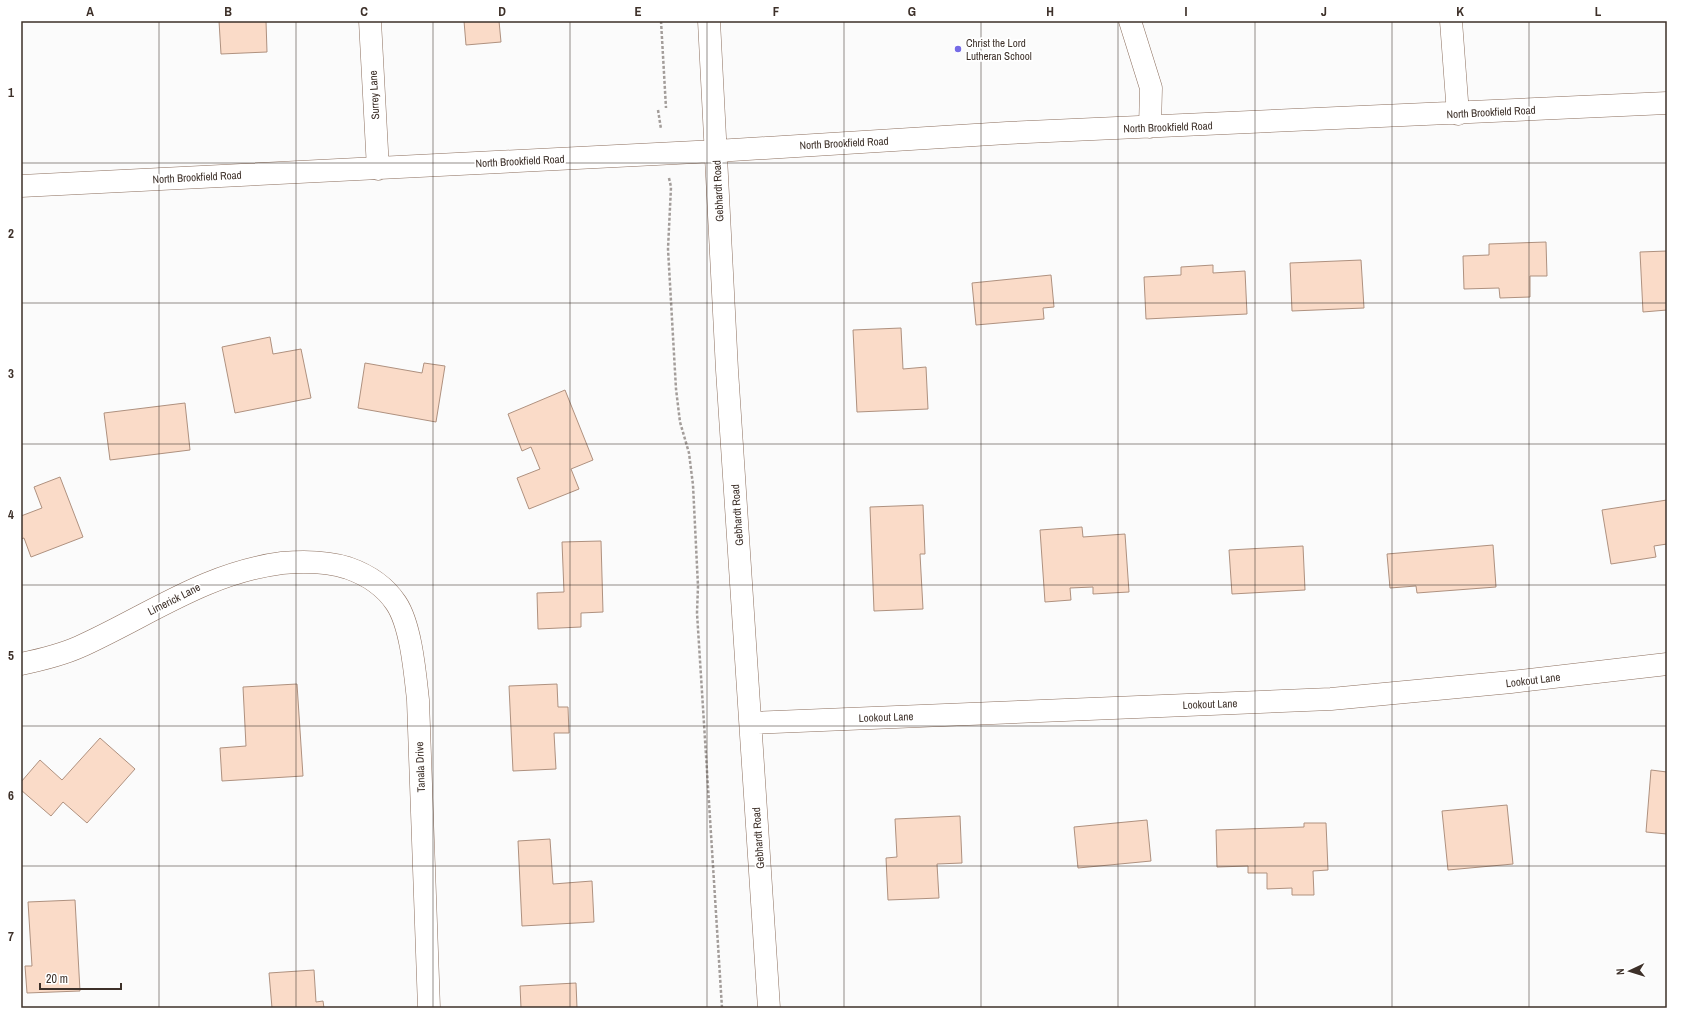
<svg xmlns="http://www.w3.org/2000/svg" width="1688" height="1029" viewBox="0 0 1688 1029" font-family="'Archivo Narrow',sans-serif">
<rect width="100%" height="100%" fill="#fbfbfb"/>
<!-- building -->
<path fill="#fadbc8" stroke="#af917f" d="M219,21h47l1,31 -46,2z
M464,21h35l2,21 -35,3z
M1546,242l1,34h-17v21l-30,1 -1,-10 -35,1 -1,-33 26,-1v-11z
M1667,251v59l-24,2 -3,-60z
M1361,260l3,48 -72,3 -2,-48z
M1213,265v8l32,-2 2,43 -101,5 -2,-42 37,-2v-8z
M1051,275l3,32 -11,1 1,11 -68,6 -4,-42z
M901,328l2,41 23,-2 2,42 -71,3 -4,-82z
M270,337l3,17 28,-5 10,49 -76,15 -13,-66z
M365,363l57,10 2,-10 21,3 -9,56 -78,-14z
M565,390l28,70 -22,9 8,20 -50,20 -12,-31 23,-9 -9,-22 -9,4 -14,-37z
M185,403l5,47 -80,10 -6,-47z
M60,477l23,60 -52,20 -7,-19 -3,1v-23l21,-8 -8,-21z
M1667,500v44l-13,2 2,11 -45,7 -9,-54z
M923,505l2,49h-5l3,55 -49,2 -4,-104z
M1082,527l1,10 42,-3 4,58 -36,2v-7l-23,1 1,12 -26,2 -5,-72z
M601,541l2,71 -22,1v14l-43,2 -1,-36 27,-1 -2,-50z
M1493,545l3,42 -79,6 -1,-7 -26,2 -3,-34z
M1303,546l2,44 -73,4 -3,-44z
M297,684l6,92 -81,5 -2,-33 26,-2 -3,-59z
M557,684l1,23h10l1,26h-15l2,36 -43,2 -4,-85z
M100,738l35,31 -48,54 -24,-21 -12,14 -30,-26v-8l19,-22 22,20z
M1651,770l16,2v62l-21,-2z
M1507,805l6,59 -65,6 -6,-59z
M960,816l2,47 -25,1 2,34 -51,2 -2,-42 11,-1 -2,-38z
M1147,820l4,41 -73,7 -4,-41z
M1304,823h22l2,47 -15,1 1,24h-22v-7l-25,1v-16h-19v-7l-31,1 -1,-37 88,-3z
M550,839l3,45 39,-3 2,41 -72,4 -4,-85z
M75,900l5,91 -53,2 -2,-27h7l-4,-64z
M314,970l2,32 7,-1 1,7h-52l-3,-35z
M576,983l1,25h-56l-1,-22z"/>
<g fill="none" stroke-linecap="round" stroke-linejoin="round">
<!-- minor casing -->
<g stroke="#8c6f5e" stroke-width="23">
<path id="minor" d="M370,21l8,148
M709,21l18,349 42,638
M1130,21l21,67 -1,39
M1451,21l7,93
M21,186l695,-35 291,-18 660,-30
M21,664c19,-4 40,-9 58,-17 69,-31 126,-74 203,-84 23,-2 44,-2 66,5 20,7 36,17 48,35 15,22 19,70 22,97l11,308
M751,723l580,-24 180,-17 156,-18"/>
</g>
<!-- path -->
<path stroke="#a39d9a" stroke-width="2.5" stroke-dasharray="3 2" stroke-linecap="butt" d="M661,21l5,87
M658,110l3,19
M669,178l2,9 -3,62 8,140 4,33 9,31 4,32 5,101 -1,27 25,395"/>
<!-- minor -->
<use href="#minor" stroke="#fff" stroke-width="22"/>
</g>
<!-- grid -->
<path fill="none" stroke="#3d3029" stroke-width="1" stroke-opacity="0.55" d="M159,21v987M296,21v987M433,21v987M570,21v987M707,21v987M844,21v987M981,21v987M1118,21v987M1255,21v987M1392,21v987M1529,21v987M21,163h1646M21,303h1646M21,444h1646M21,585h1646M21,726h1646M21,866h1646"/>
<!-- markers -->
<circle fill="#756be6" stroke="#fff" stroke-width="1.5" cx="958" cy="49" r="4"/>
<g text-anchor="middle" stroke-width="3.5" stroke-linejoin="round" paint-order="stroke">
<!-- poi labels -->
<g font-size="11" fill="#3d3029" stroke="#fff" text-anchor="start">
<text x="966" y="47">Christ the Lord<tspan x="966" dy="13">Lutheran School</tspan></text>
</g>
<!-- street labels -->
<g font-size="11" fill="#3d3029" stroke="#fff">
<text transform="translate(374 95) rotate(-93)" y="4">Surrey Lane</text>
<text transform="translate(1491 112) rotate(-3)" y="4">North Brookfield Road</text>
<text transform="translate(1168 127) rotate(-2)" y="4">North Brookfield Road</text>
<text transform="translate(844 143) rotate(-3)" y="4">North Brookfield Road</text>
<text transform="translate(520 161) rotate(-3)" y="4">North Brookfield Road</text>
<text transform="translate(197 177) rotate(-3)" y="4">North Brookfield Road</text>
<text transform="translate(718 191) rotate(-93)" y="4">Gebhardt Road</text>
<text transform="translate(737 515) rotate(-94)" y="4">Gebhardt Road</text>
<text transform="translate(174 599) rotate(-27)" y="4">Limerick Lane</text>
<text transform="translate(1533 680) rotate(-7)" y="4">Lookout Lane</text>
<text transform="translate(1210 704) rotate(-2)" y="4">Lookout Lane</text>
<text transform="translate(886 717) rotate(-2)" y="4">Lookout Lane</text>
<text transform="translate(420 767) rotate(-92)" y="4">Tanala Drive</text>
<text transform="translate(758 838) rotate(-94)" y="4">Gebhardt Road</text>
</g>
</g>
<!-- border -->
<rect width="1688" height="1029" fill="none" stroke="#ffffff" stroke-width="44"/>
<!-- north arrow -->
<g transform="translate(1630 971) rotate(266)" stroke="#ffffff" stroke-width="3" paint-order="stroke">
<path d="M0-3L7 15L0 10L-7 15Z" fill="#3d3029"/>
<text y="-6" font-size="11" font-weight="bold" text-anchor="middle" fill="#3d3029">N</text>
</g>
<!-- scale -->
<path d="M40 983v6h81v-6" fill="none" stroke="#3d3029" stroke-width="2"/>
<text x="46" y="983" font-size="12" fill="#3d3029" stroke="#ffffff" stroke-width="3" paint-order="stroke">20 m</text>
<rect x="22" y="22" width="1644" height="985" fill="none" stroke="#3d3029" stroke-width="1.5"/>
<g font-size="13" text-anchor="middle" font-weight="bold" fill="#3d3029">
<text x="90" y="16">A</text>
<text x="228" y="16">B</text>
<text x="364" y="16">C</text>
<text x="502" y="16">D</text>
<text x="638" y="16">E</text>
<text x="776" y="16">F</text>
<text x="912" y="16">G</text>
<text x="1050" y="16">H</text>
<text x="1186" y="16">I</text>
<text x="1324" y="16">J</text>
<text x="1460" y="16">K</text>
<text x="1598" y="16">L</text>
<text x="11" y="97">1</text>
<text x="11" y="238">2</text>
<text x="11" y="378">3</text>
<text x="11" y="519">4</text>
<text x="11" y="660">5</text>
<text x="11" y="800">6</text>
<text x="11" y="941">7</text>
</g>
</svg>
